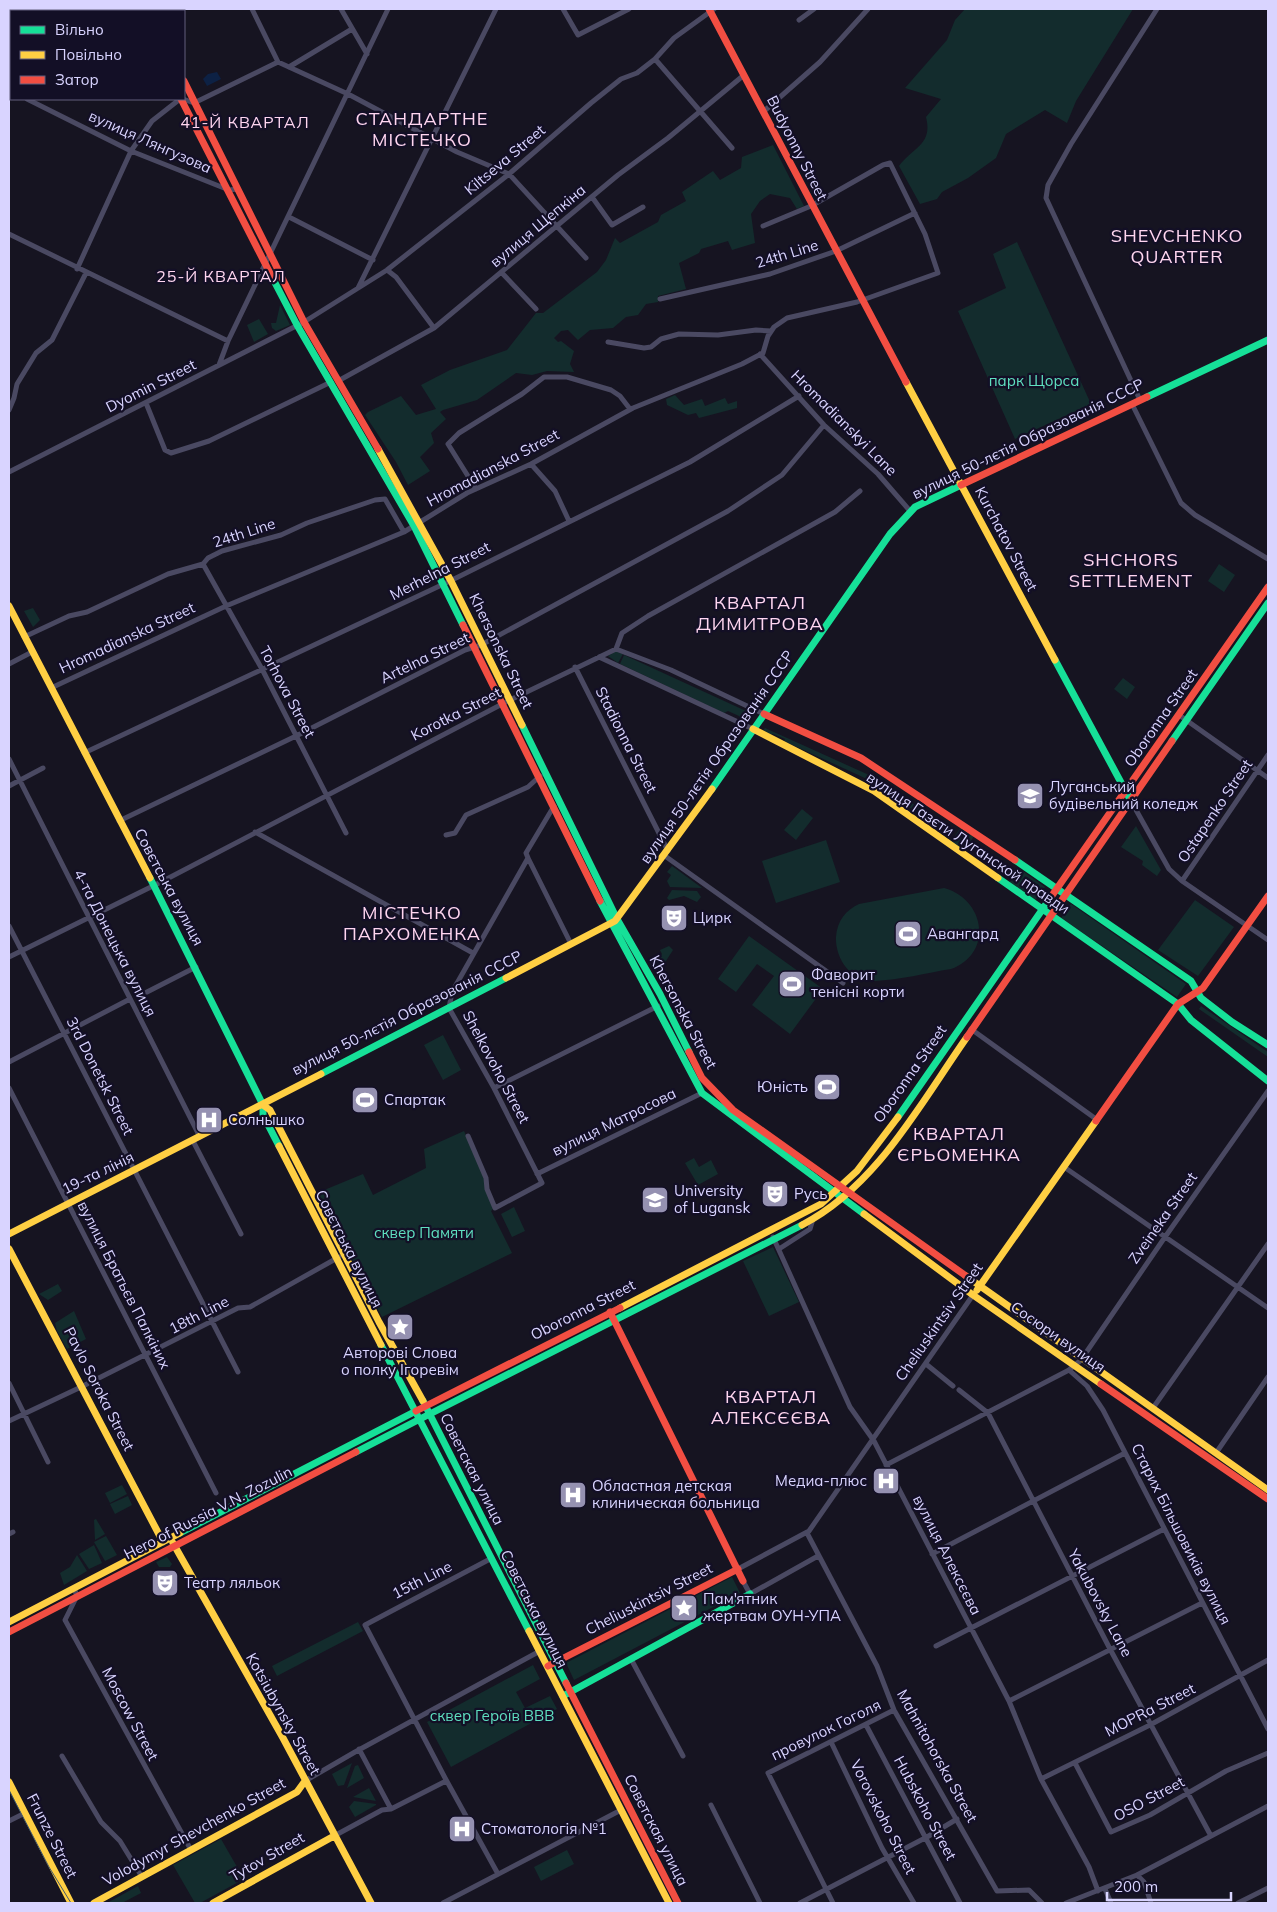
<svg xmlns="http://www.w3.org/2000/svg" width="1277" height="1912" viewBox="0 0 1277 1912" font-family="Mulish,sans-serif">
<rect width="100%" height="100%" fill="#161421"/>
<!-- green -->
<path fill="#132c2d" d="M965,9h168l-57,92 -9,22 -22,-13 -39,24 -10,24 -28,20 -26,14 -5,7 -17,5 -21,-38c14,-19 34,-21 27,-49l15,-18 -36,-11 42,-48 8,-20z
M773,145l31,61 -7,3 -7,-11 -20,-4 -10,7 -9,13 4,29 -23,7 -4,-9 -27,8 -2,4 -20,10 7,26 -28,7v6l-12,2 -8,11 -12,2 -13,11 -23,2 -12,10 -10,-10 -7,1 -7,7 4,4 3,-1 13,10 -4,13 4,8 -27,-1 -15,4 -16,-2 -39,27 -34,10 -3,2 6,7 -15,14 3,10 -14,14 10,14 -22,14 -12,-23 -31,-47 3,-3 33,-16 15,19 20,-6 -15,-24 29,-15 57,-20 29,-37h7l54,-41 9,-12 9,-22 5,5 38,-21 3,-7 25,-14 -4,-9 31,-21 7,9 21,-12 1,-11z
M1017,242l74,162 -76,35 -57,-128 48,-23 -13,-34z
M280,305l10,20 -14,6 -4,-3 -1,-5h5z
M259,319l9,15 -14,8 -7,-17z
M675,395l9,10 18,-6 3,7 20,-8 3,6 9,-3v7l-38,10 -3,-5 -8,2 -21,-10 -1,-6z
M1219,564l16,11 -11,17 -16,-11z
M33,608l7,12 -7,7 -9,-16z
M616,651l7,3 -5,9 -10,-7z
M624,655l122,56 -5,9 -2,-4 -11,-5 -4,2 -104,-49z
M1123,678l12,9 -8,12 -13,-10z
M765,728l104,47 52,34 -3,4 -51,-34 -83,-38 1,-2 -12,-5 -4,1 -7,-3z
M802,809l11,9 -17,22 -12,-10z
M1136,826l25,44 -4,6 -15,-11 1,-4 -22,-14z
M961,827l13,9 -10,16 -14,-9z
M826,840l14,42 -64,21 -14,-42z
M672,866l30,22 -32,-1 -3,-6 4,-6 -4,-3z
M1020,869l25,18 -10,14 -26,-18z
M944,888c41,11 50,65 7,81 -25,4 -51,11 -77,12 -23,1 -39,-23 -38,-44 1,-16 10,-27 23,-33z
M672,890l25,1 4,6 -4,5 -13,-6 -15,4 -2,-2z
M1195,900l39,27 -36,49 -40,-26z
M1071,904l115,80 -9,13 -116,-79z
M749,936l74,53 -33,45 -38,-29 22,-29 -17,-12 -21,28 -18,-13z
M669,946l4,4 -9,14h-3l-3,-5 4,-5 -2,-4z
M1201,1006l67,46v5l-69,-48z
M443,1035l18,35 -18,10 -19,-35z
M464,1131l17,37 13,40 -3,3 21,42 -130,64 -65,-124 46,-19 10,21 53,-27 -2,-19z
M694,1158l5,9 12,-7 7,14 -20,11 -13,-22z
M514,1207l11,24 -13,6 -11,-23z
M773,1247l26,55 -30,14 -26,-55z
M58,1284l4,7 -14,9 -9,-6z
M74,1311l12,28 -19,10 -10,-18 -2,-8z
M122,1485l5,9 -17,9 -5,-10z
M128,1496l4,9 -17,9 -5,-10z
M96,1519l9,15 -10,6 -1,-20z
M106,1536l11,19 -12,6 -11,-19z
M94,1545l8,18 -13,6 -10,-15z
M77,1555l10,16 -23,14 -4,-12 10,-6z
M167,1557l5,7 -2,3h-11l-3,-5z
M732,1577l8,16 -166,87 -8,-17z
M358,1622l5,9 -86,45 -5,-10z
M533,1665l7,14 -24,13 9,16 25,-12 7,13 -106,58 -24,-45z
M352,1763l-8,22 -6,1 -6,-12z
M358,1765l6,13 -17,10 8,-22z
M369,1788l7,13 -23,-4z
M354,1801l22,3v1l-21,12 -6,-10z
M221,1839l23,40 -44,24h-5l-22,-38z
M567,1850l7,14 -33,17 -7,-14z
M138,1886l3,7 -19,10h-15z"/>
<!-- water -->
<path fill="#0d2144" d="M217,72l4,7 -14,7 -4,-7 5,-5z"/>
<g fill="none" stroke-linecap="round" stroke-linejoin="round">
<!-- street -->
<path stroke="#4a4962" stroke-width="5" d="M252,9l26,53 70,32 109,58 52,22 77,84
M341,9l26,45
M563,9l15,26 51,-26
M159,11l6,-2
M799,20l15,-11
M655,59l77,89
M289,67l63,-38
M9,90l2,1
M27,99l104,52 98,39 9,-1
M183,99l11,4 84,-41
M763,112l57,-50 48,-53
M592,197l20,28 31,-18
M289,217l84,43
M9,234l219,107
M77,269l54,-118 21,-30 28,-22
M387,270l9,7 38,51
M502,273l34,36
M358,288l138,-279
M660,299l110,-25 66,-23 79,-38
M608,342l36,6 7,-1 10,-8 18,-5 39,1 38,-5 15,1
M760,354l64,71 54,49 32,37
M219,365l9,-24 160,-332
M338,381l96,-53 184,-153 50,-37 76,-63
M1140,400l-94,-202 2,-13 23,-41 86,-135
M146,403l19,47 6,3 38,-12 122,-59
M1132,404l49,99 14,12 73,44
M9,410l5,-12 3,-14 19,-31 16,-13 34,-67
M531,464l24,27 14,30
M9,472l295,-150 83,-52 122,-96 82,-71 30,-24 16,-6 18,-14 19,-21 40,-29
M476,489l-28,-45 11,-11 63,-39 22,-17h23l44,13 9,6 10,13
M203,564l60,107 83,162
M24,637l45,-21 18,-4 81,-38 35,-10 5,-6 14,-7 59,-16 26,-12 68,-23 10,-1 19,33
M616,649l55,21 93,44
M599,657l154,72
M9,664l23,-12
M575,667l93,184
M51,688l175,-82 178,-74 63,-39 64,-29 102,-56 109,-44 21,-11 5,-17 6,-9 13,-9 70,-16 81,-29 -13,-39 -35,-71 -7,2 -72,41 -48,20
M1179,715l89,63
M84,753l364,-171 242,-120 109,-66
M9,759l191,378
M9,786l34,-18
M1131,801l38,68 13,12 86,59
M119,821l177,-85 169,-86 16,-5 247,-134 54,-36 42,-50
M255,832l218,121
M446,835l9,-2 11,-18 62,-28 12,-11
M665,856l178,127
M528,858l43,86
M1182,881l86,-126
M9,926l229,446
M9,957l152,-75 349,-182 106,-51 6,-16 26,-17 187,-104 25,-21
M147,992l49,-25
M971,1029l125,90
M9,1062l121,-63
M9,1088l207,405
M494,1088l164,-82
M1268,1091l-103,146 -84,123 -12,10 18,16 16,24 165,319
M468,1136l18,42 1,11 8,19 47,-25 -48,-95 -45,-80 3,-16 76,-134 -2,-5 28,-47
M193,1141l48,93
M1064,1167l204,141
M537,1174l165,-81
M773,1237l77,170 24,34 135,260 32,78 48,88 9,24
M779,1249l31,-20 3,-10
M926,1364l27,22
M9,1383l39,79
M959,1390l29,23 122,236 101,187
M1153,1408l115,-164
M9,1421l72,-34 157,-79 12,-1 89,-50
M1216,1453l52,-76
M886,1465l183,-95
M807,1533l70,133 17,44 103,181 32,-1 13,13
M9,1534l4,-2
M932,1554l193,-101
M492,1558l-127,67 79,151 54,98
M738,1569l71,-38 164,-236
M743,1581l7,13 68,-38
M74,1588l3,8 -12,24 126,230
M936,1646l228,-117
M631,1659l52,97
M1009,1701l193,-98
M866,1725l94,178
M831,1742l51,106 32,55
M359,1749l32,60
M62,1756l39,66 19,19 22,36
M1075,1763l36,69 39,-17 76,-44 42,-18
M1041,1779l109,-54 118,-65
M305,1781l50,-29 185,-101
M711,1805l49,98
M9,1821l16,-8
M334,1836l48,-26 9,-1 55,-28
M1137,1875l7,7 7,21
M1105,1889l6,14
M443,1903l178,-93
M800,1903l127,-66 30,-18
M833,1903l-65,-130 126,-63
M1066,1903l71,-28 131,-69
M1238,1903l30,-15"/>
<!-- fast -->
<path stroke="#16e098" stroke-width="7" d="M149,9l1,2
M272,277l25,48 117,201 49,99
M1147,397l121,-57
M1055,660l76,141
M522,725l95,194 43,75 29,58
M1172,741l96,-138
M712,789l178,-255 25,-27 46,-22
M1015,860l176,121 10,17 31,24 36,23
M150,878l113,227v10l16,31
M998,878l180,126 13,16 77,61
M600,901l102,192 162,121
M321,1074l185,-96
M898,1117l153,-220
M381,1345l148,286
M423,1401l143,282
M420,1419l382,-194
M356,1452l64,-33
M180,1533l236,-122
M563,1696l187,-102"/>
<!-- slow -->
<path stroke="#ffcf43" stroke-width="7" d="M906,382l149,278
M378,449l73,132 71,144
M9,606l141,272
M753,729l121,62 124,87
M506,978l109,-57 97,-132
M263,1105l7,5 109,212 44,79
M279,1146l102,199
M864,1214l109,81 128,89
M802,1225c75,-39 118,-121 165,-188
M9,1234l312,-160
M9,1249l154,293
M966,1276l302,214
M977,1290l119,-169
M620,1308l201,-104 36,-33 41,-54
M173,1543l110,195 88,165
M9,1622l171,-89
M529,1631l140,272
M9,1782l62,121
M94,1903l203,-111 8,-11
M213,1903l121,-67"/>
<!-- jam -->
<path stroke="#f24e42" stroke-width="7" d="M138,9l1,2
M709,9l197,373
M184,81l120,241 74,127
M181,99l91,178
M961,485l186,-88
M463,625l137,276
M764,714l97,44 154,102
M1051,897l217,-310
M967,1037l205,-296
M689,1052l13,26 31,32 233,166
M1096,1121l82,-117 25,-16 65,-92
M610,1312l133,269
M1101,1384l167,115
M416,1411l204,-103
M9,1632l347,-180
M548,1666l190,-97
M566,1683l112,220"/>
<!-- tram -->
<path stroke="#43596b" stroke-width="1" d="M9,1790l40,77 22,36"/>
</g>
<!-- icons -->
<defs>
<g id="university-square" transform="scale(1.4375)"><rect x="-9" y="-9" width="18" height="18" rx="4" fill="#9591b1" stroke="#130f26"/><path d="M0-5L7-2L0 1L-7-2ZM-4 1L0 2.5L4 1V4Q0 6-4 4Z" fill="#fff"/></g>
<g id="theatre-square" transform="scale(1.4375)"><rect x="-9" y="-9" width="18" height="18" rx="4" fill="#9591b1" stroke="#130f26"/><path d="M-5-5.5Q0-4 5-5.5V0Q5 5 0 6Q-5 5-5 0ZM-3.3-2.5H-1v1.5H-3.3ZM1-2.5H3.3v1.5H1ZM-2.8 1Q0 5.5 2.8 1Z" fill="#fff"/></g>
<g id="stadium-square" transform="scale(1.4375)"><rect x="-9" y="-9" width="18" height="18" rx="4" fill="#9591b1" stroke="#130f26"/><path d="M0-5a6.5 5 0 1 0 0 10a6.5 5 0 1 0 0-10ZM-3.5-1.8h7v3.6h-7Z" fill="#fff"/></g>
<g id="hospital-square" transform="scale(1.4375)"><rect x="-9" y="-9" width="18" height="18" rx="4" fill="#9591b1" stroke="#130f26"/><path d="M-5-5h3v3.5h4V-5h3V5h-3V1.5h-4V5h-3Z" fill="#fff"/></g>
<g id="sight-square" transform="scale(1.4375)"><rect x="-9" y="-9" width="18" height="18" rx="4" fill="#9591b1" stroke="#130f26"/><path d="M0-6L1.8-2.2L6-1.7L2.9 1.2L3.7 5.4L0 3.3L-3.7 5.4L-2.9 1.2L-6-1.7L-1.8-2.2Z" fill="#fff"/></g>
</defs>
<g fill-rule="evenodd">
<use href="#university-square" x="1030" y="796"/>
<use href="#theatre-square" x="674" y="918"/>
<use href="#stadium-square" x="908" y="934"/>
<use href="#stadium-square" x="792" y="984"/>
<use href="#stadium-square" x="827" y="1087"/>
<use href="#stadium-square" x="365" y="1100"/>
<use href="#hospital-square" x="209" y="1120"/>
<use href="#theatre-square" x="775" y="1194"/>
<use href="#university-square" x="655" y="1200"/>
<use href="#sight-square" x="400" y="1327"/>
<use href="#hospital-square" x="886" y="1481"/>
<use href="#hospital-square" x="573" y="1495"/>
<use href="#theatre-square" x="165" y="1583"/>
<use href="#sight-square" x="684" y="1608"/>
<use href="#hospital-square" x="462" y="1829"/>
</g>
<g text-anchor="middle" stroke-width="4.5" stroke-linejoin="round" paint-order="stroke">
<!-- street labels -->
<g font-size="15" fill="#d9d4ff" stroke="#130f26">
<text transform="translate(150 142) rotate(24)" y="5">вулиця Лянгузова</text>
<text transform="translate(797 148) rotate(63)" y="5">Budyonny Street</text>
<text transform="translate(505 160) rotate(-40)" y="5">Kiltseva Street</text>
<text transform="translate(538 226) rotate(-40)" y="5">вулиця Щепкіна</text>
<text transform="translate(787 254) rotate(-17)" y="5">24th Line</text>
<text transform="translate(151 386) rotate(-27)" y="5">Dyomin Street</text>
<text transform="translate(844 423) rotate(45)" y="5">Hromadianskyi Lane</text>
<text transform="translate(1028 439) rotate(-26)" y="5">вулиця 50-лєтія Образованія СССР</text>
<text transform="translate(493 468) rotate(-28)" y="5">Hromadianska Street</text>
<text transform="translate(244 533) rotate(-18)" y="5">24th Line</text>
<text transform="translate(1006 539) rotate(62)" y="5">Kurchatov Street</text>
<text transform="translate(440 571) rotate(-27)" y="5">Merhelna Street</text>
<text transform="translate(127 638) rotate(-25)" y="5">Hromadianska Street</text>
<text transform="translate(501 651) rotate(64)" y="5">Khersonska Street</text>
<text transform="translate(425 658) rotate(-26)" y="5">Artelna Street</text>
<text transform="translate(287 692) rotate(62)" y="5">Torhova Street</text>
<text transform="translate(456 714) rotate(-27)" y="5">Korotka Street</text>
<text transform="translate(1161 718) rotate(-55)" y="5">Oboronna Street</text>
<text transform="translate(626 740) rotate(63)" y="5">Stadionna Street</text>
<text transform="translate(717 757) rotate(-55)" y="5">вулиця 50-лєтія Образованія СССР</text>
<text transform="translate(1215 811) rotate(-56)" y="5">Ostapenko Street</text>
<text transform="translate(968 843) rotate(34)" y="5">вулиця Газєти Луганской правди</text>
<text transform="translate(169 887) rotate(62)" y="5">Совєтська вулиця</text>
<text transform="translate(115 943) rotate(63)" y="5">4-та Донецька вулиця</text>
<text transform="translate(683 1012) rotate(62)" y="5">Khersonska Street</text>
<text transform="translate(407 1013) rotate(-27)" y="5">вулиця 50-лєтія Образованія СССР</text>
<text transform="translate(496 1067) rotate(62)" y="5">Shelkovoho Street</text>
<text transform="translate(910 1074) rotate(-55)" y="5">Oboronna Street</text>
<text transform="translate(100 1076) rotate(63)" y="5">3rd Donetsk Street</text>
<text transform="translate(614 1122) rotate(-26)" y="5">вулиця Матросова</text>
<text transform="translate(98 1173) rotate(-26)" y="5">19-та лінія</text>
<text transform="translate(1163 1218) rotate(-55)" y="5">Zveineka Street</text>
<text transform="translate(349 1249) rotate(63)" y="5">Совєтська вулиця</text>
<text transform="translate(124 1285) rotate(63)" y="5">вулиця Братьєв Палкіних</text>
<text transform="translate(583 1310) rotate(-27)" y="5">Oboronna Street</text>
<text transform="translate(199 1315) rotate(-27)" y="5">18th Line</text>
<text transform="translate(939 1322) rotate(-55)" y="5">Cheliuskintsiv Street</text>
<text transform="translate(1058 1337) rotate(35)" y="5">Сосюри вулиця</text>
<text transform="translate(99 1389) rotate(63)" y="5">Pavlo Soroka Street</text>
<text transform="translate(472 1469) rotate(63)" y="5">Советская улица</text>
<text transform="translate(208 1513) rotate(-27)" y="5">Hero of Russia V.N. Zozulin</text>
<text transform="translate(1181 1534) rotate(63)" y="5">Старих Більшовиків вулиця</text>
<text transform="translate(947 1555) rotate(63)" y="5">вулиця Алексєєва</text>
<text transform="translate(422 1580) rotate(-27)" y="5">15th Line</text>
<text transform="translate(649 1599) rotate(-27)" y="5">Cheliuskintsiv Street</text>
<text transform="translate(1100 1603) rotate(62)" y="5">Yakubovsky Lane</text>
<text transform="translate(534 1609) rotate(63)" y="5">Совєтська вулиця</text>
<text transform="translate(1150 1710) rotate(-27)" y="5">MOPRa Street</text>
<text transform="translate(130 1714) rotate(62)" y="5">Moscow Street</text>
<text transform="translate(283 1714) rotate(61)" y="5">Kotsiubynsky Street</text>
<text transform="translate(826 1730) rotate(-26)" y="5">провулок Гоголя</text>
<text transform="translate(937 1756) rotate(61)" y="5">Mahnitohorska Street</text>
<text transform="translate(1149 1799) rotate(-28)" y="5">OSO Street</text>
<text transform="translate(925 1808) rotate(62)" y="5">Hubskoho Street</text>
<text transform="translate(883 1817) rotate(63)" y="5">Vorovskoho Street</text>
<text transform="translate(656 1830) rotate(63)" y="5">Советская улица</text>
<text transform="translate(194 1832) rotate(-29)" y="5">Volodymyr Shevchenko Street</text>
<text transform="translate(52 1836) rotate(63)" y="5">Frunze Street</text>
<text transform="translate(267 1857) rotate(-30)" y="5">Tytov Street</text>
</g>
<!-- park labels -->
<g font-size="15" fill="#5fe0c0" stroke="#130f26">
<text x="1034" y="386">парк Щорса</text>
<text x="424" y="1238">сквер Памяти</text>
<text x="492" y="1721">сквер Героїв ВВВ</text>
</g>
<!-- poi labels -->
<g font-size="15" fill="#d9d4ff" stroke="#130f26" text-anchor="start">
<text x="1049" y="792">Луганський<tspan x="1049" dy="17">будівельний коледж</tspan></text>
<text x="693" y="923">Цирк</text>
<text x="927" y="939">Авангард</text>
<text x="811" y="980">Фаворит<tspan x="811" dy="17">тенісні корти</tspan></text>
<text x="808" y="1092" text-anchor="end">Юність</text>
<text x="384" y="1105">Спартак</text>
<text x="228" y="1125">Солнышко</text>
<text x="674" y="1196">University<tspan x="674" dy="17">of Lugansk</tspan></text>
<text x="794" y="1199">Русь</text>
<text x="400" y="1358" text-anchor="middle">Авторові Слова<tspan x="400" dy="17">о полку Ігоревім</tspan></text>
<text x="867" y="1486" text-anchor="end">Медиа-плюс</text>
<text x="592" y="1491">Областная детская<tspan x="592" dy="17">клиническая больница</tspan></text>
<text x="184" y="1588">Театр ляльок</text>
<text x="703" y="1604">Пам'ятник<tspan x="703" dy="17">жертвам ОУН-УПА</tspan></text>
<text x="481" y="1834">Стоматологія №1</text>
</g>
<!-- neighbourhood labels -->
<g font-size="16" letter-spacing="1" fill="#ffd6f0" stroke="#130f26">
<text x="245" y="128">41-Й КВАРТАЛ</text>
<text x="221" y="282">25-Й КВАРТАЛ</text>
</g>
<!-- quarter labels -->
<g font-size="18" letter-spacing="1" fill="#ffd6f0" stroke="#130f26">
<text x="422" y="125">СТАНДАРТНЕ<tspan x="422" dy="21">МІСТЕЧКО</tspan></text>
<text x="1177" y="242">SHEVCHENKO<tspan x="1177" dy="21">QUARTER</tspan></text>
<text x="1131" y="566">SHCHORS<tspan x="1131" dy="21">SETTLEMENT</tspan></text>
<text x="760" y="609">КВАРТАЛ<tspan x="760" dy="21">ДИМИТРОВА</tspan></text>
<text x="412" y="919">МІСТЕЧКО<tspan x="412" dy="21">ПАРХОМЕНКА</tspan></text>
<text x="959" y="1140">КВАРТАЛ<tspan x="959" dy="21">ЄРЬОМЕНКА</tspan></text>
<text x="771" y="1403">КВАРТАЛ<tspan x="771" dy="21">АЛЕКСЄЄВА</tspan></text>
</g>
</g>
<!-- border -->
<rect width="1277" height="1912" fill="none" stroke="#d9d4ff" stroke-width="20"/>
<!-- legend -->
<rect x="10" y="10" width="175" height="90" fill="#130f26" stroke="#625e7d"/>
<rect x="20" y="26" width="25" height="8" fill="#16e098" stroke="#625e7d"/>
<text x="55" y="35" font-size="15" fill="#d9d4ff">Вільно</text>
<rect x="20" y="51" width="25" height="8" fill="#ffcf43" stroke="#625e7d"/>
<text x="55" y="60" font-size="15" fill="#d9d4ff">Повільно</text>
<rect x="20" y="76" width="25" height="8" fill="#f24e42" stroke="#625e7d"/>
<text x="55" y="85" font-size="15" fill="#d9d4ff">Затор</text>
<!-- scale -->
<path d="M1107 1892v8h124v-8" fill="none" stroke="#d9d4ff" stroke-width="2.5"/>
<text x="1114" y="1892" font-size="15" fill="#d9d4ff" stroke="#130f26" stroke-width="4" paint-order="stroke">200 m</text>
</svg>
